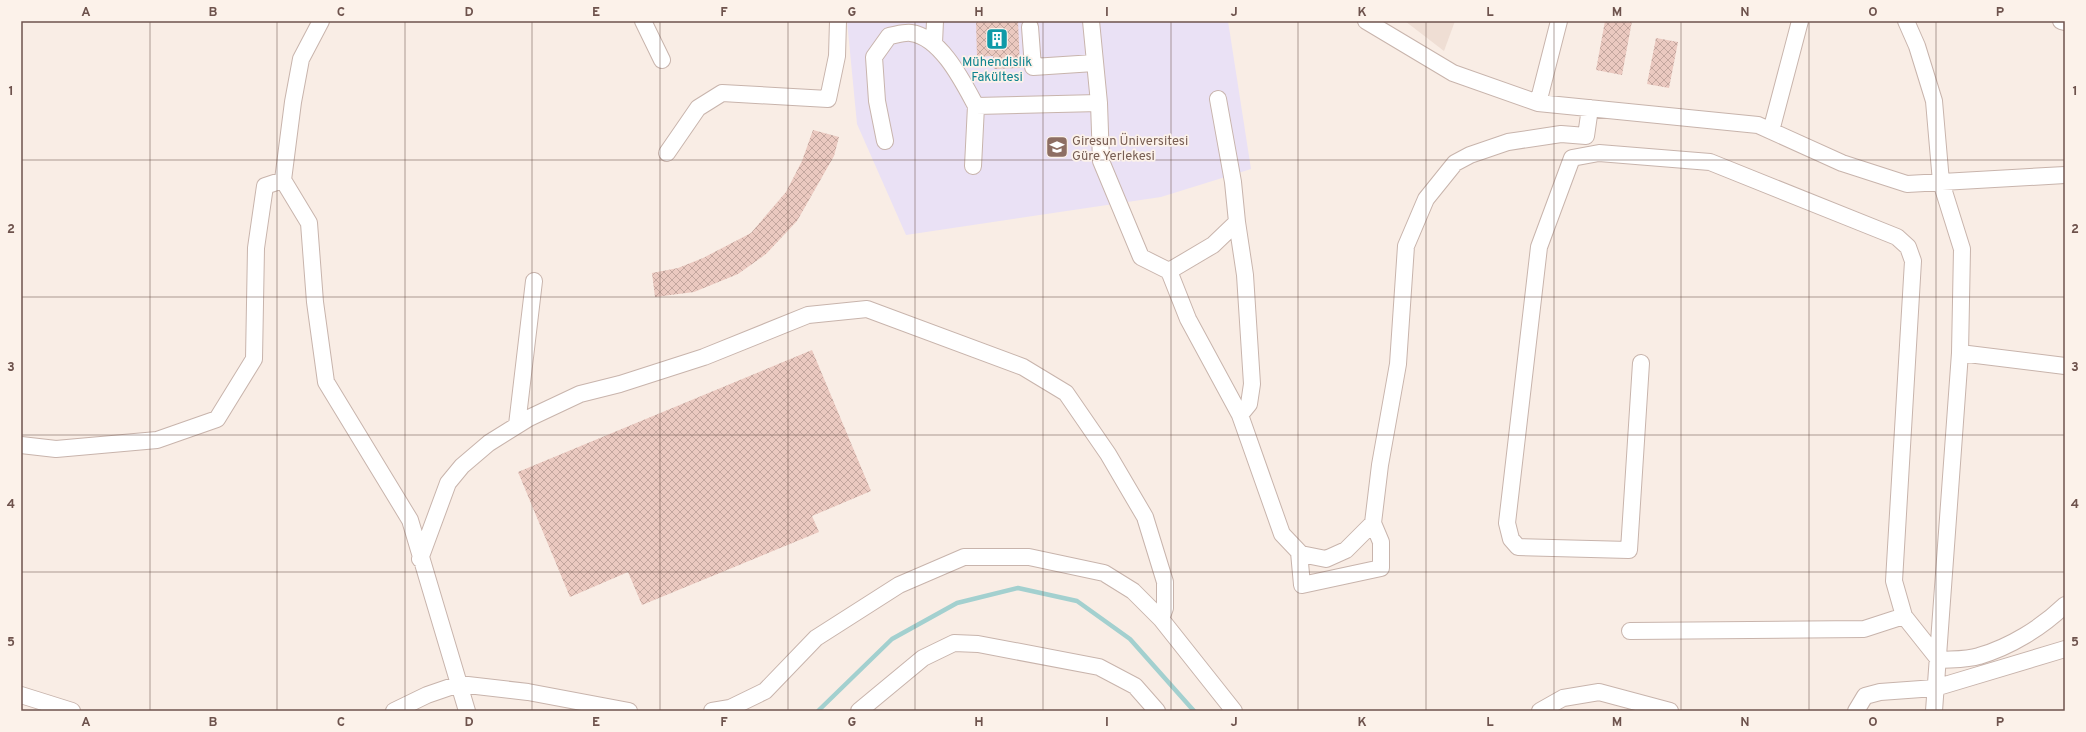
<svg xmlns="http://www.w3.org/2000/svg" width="2086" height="732" viewBox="0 0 2086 732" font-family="Overpass,sans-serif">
<defs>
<pattern id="building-cross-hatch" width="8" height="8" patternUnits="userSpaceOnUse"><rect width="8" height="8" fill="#ebc9c0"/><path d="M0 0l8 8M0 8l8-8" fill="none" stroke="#c3a69e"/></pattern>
</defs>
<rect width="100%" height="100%" fill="#f9ede5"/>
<!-- residential -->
<path fill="#efded4" d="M1405,21h50l-11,30z"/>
<!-- education -->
<path fill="#eae1f5" d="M847,21h381l23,148 -90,28 -255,38 -49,-111z"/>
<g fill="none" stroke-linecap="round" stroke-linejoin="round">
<!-- stream -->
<path stroke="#a3d0cf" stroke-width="4.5" d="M818,711l74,-72 65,-36 61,-15 59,13 53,38 64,72"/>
</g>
<!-- building -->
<path fill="url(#building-cross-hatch)" d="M976,21h42l2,47 -26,1 -1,-13 -16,1z
M1605,21h27l-10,54 -26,-5z
M1656,38l22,4 -9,46 -22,-4z
M813,130l26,7 -5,19 -37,65 -31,33 -28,20 -44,18 -39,5 -3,-24 26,-5 25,-10 48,-25 35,-41 16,-31z
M812,350l59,141 -59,25 7,16 -177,73 -14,-33 -58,25 -52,-125z"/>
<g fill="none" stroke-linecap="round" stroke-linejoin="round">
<!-- minor casing -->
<g stroke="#c8b4ac" stroke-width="18">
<path id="minor" d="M643,21l19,39
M1091,21l8,82 2,58 40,96 28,14 19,48 52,96 42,119 19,20 25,5 20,-9 27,-27 7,-58 18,-101 8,-118 20,-47 29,-36 15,-8 38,-13 53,-8 25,2 4,-28
M1366,21l87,52 85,30 220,22 84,38 65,21 158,-9
M1906,21l11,25 17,55 7,81 21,67 -2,104 -26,358
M2061,21l4,1
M1030,27l3,40 61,-4
M934,43l1,-22
M1538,103l21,-82
M1771,131l29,-110
M885,141l-8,-40 -3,-44 15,-21c7,-1 15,-4 22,-3 30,4 52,49 65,73l123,-3
M667,153l31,-45 24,-15 106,6 9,-43 1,-35
M973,166l3,-60
M283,180l10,-78 8,-43 20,-38
M1237,222l8,53 7,109 -3,20 -9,11
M1169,271l44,-26 24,-23 -4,-40 -15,-83
M1960,353l105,13
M1641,363l-12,187 -111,-3 -7,-8 -4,-16 32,-276 33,-89 27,-5 111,9 187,75 11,10 5,14 -19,320 10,35 35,44c12,-1 28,0 40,-4 31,-9 62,-28 86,-51
M517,425l17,-144
M21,445l35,4 101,-9 60,-21 37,-60 2,-111 9,-62 18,-6 26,43 6,79 11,80 84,138 57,191
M1299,552l3,33 79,-17v-26l-8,-19
M420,559l28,-76 14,-17 27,-23 40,-25 51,-24 40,-10 84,-27 104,-42 59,-6 156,58 43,26 42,61 37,63 20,65v26l-4,11
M1630,631l234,-2 40,-13
M21,695l51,16
M394,711l33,-16 32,-11 69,8 101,19
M712,711l18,-3 35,-17 51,-53 83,-53 65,-28h65l75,16 29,18 28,28 73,92
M859,711l64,-53 31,-15 24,1 121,23 36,19 22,25
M1540,711l23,-13 36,-6 71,19
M1856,711l9,-15 15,-4 55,-4 130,-39"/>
</g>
<!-- minor -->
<use href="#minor" stroke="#fff" stroke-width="16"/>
</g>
<!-- grid -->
<path fill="none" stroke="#6e534d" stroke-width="1" stroke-opacity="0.55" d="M150,21v690M277,21v690M405,21v690M532,21v690M660,21v690M788,21v690M915,21v690M1043,21v690M1171,21v690M1298,21v690M1426,21v690M1554,21v690M1681,21v690M1809,21v690M1936,21v690M21,160h2044M21,297h2044M21,435h2044M21,572h2044"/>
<!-- icons -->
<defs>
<g id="building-square" transform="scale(1.15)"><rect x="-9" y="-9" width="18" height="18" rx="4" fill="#0f9aa8" stroke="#fcf2ea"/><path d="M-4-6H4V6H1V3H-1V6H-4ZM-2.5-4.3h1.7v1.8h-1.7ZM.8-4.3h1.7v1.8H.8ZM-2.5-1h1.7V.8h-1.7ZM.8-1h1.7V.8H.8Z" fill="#fff"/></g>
<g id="university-square" transform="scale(1.15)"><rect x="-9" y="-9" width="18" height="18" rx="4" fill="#8d6e63" stroke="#fcf2ea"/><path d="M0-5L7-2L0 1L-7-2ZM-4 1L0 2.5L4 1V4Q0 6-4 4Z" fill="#fff"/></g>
</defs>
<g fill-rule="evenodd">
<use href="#building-square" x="997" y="39"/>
<use href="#university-square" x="1057" y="147"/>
</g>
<g text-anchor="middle" stroke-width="3.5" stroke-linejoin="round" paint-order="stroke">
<!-- culture labels -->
<g font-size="13" fill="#0d838f" stroke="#fcf2ea">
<text x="997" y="66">Mühendislik<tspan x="997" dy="15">Fakültesi</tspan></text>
</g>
<!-- education labels -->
<g font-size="13" fill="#785e54" stroke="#fcf2ea" text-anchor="start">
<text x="1072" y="145">Giresun Üniversitesi<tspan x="1072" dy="15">Güre Yerlekesi</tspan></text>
</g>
</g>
<!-- border -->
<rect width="2086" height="732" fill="none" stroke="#fcf2ea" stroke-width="44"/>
<rect x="22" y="22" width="2042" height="688" fill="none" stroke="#6e534d" stroke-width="1.5"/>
<g font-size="13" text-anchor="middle" font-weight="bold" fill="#6e534d">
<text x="86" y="16">A</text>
<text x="213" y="16">B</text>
<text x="341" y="16">C</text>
<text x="469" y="16">D</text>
<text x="596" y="16">E</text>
<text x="724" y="16">F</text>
<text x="852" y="16">G</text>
<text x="979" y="16">H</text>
<text x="1107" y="16">I</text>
<text x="1234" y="16">J</text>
<text x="1362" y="16">K</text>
<text x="1490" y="16">L</text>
<text x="1617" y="16">M</text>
<text x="1745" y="16">N</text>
<text x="1873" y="16">O</text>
<text x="2000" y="16">P</text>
<text x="11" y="95">1</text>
<text x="2075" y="95">1</text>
<text x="11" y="233">2</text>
<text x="2075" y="233">2</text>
<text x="11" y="371">3</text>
<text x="2075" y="371">3</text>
<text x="11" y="508">4</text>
<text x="2075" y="508">4</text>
<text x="11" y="646">5</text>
<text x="2075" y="646">5</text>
<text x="86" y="726">A</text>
<text x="213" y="726">B</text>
<text x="341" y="726">C</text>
<text x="469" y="726">D</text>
<text x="596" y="726">E</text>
<text x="724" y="726">F</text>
<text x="852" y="726">G</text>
<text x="979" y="726">H</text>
<text x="1107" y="726">I</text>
<text x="1234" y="726">J</text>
<text x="1362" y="726">K</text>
<text x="1490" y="726">L</text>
<text x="1617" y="726">M</text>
<text x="1745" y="726">N</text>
<text x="1873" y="726">O</text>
<text x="2000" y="726">P</text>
</g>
</svg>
